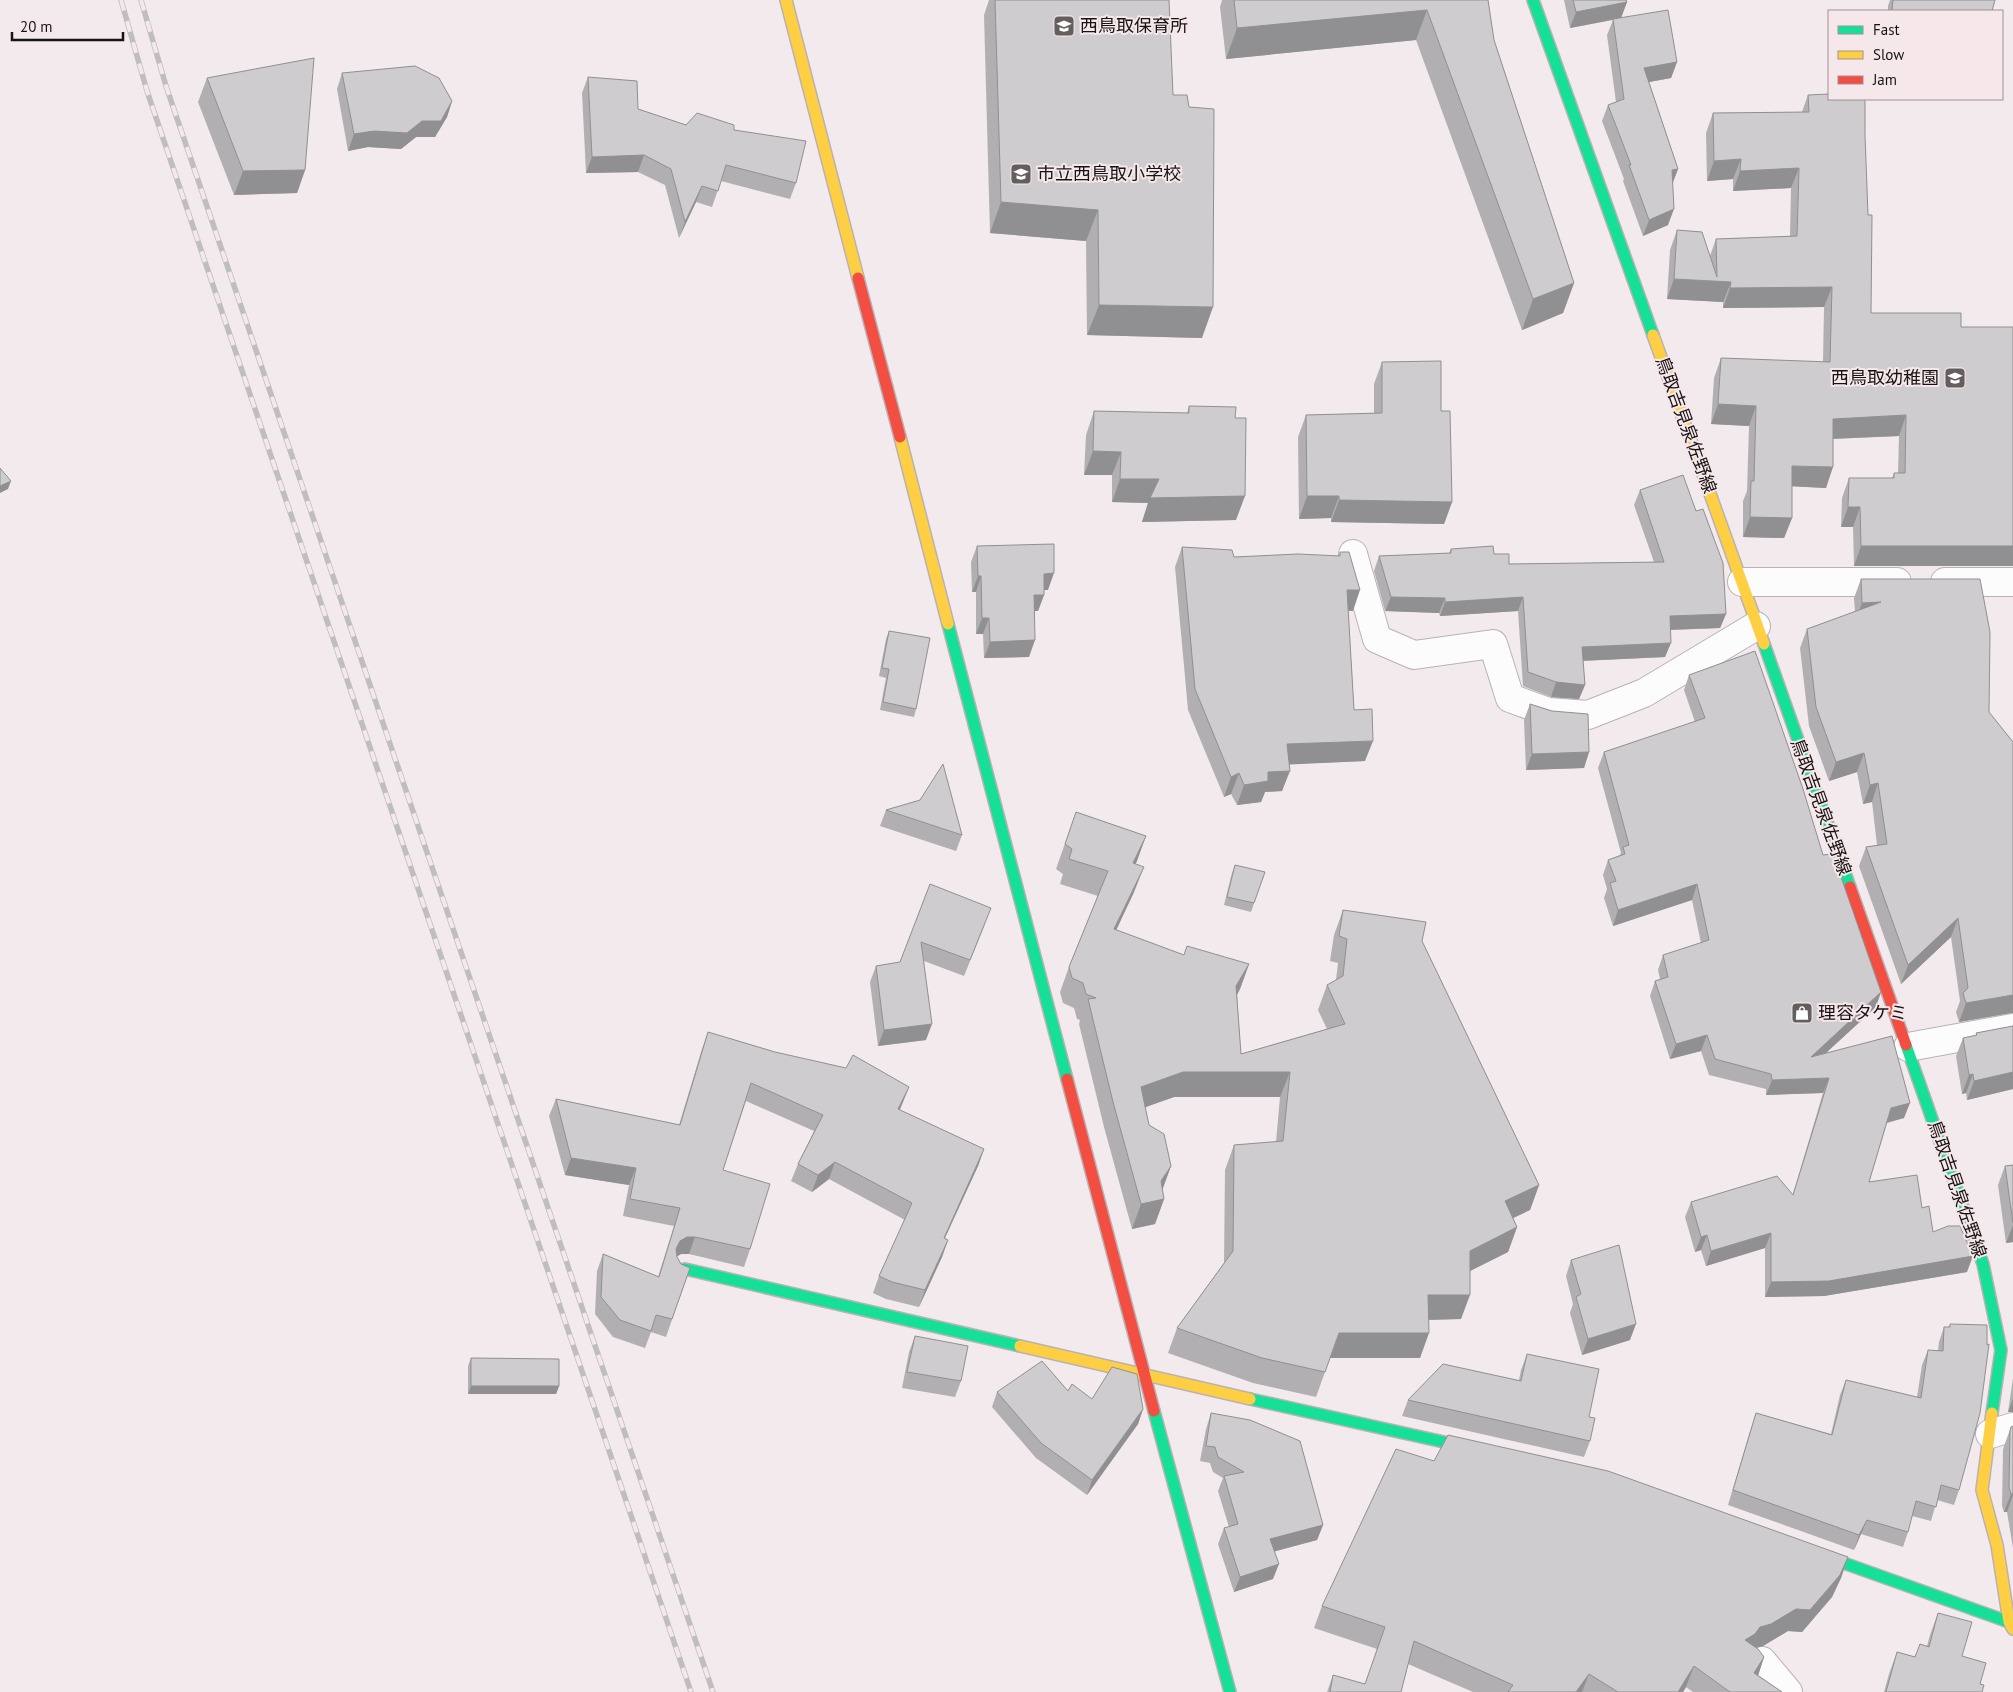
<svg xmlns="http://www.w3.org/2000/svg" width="2013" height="1692" viewBox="0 0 2013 1692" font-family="'PT Sans','Noto Sans JP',sans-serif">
<rect width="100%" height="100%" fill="#f2eaec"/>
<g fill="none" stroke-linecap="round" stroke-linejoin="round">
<!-- street casing -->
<g stroke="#b9b2b4" stroke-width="30">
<path id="street" d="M1353,554l24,85 37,16 79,-11 17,54 38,14 40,3 56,-22 112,-67
M1742,582h155
M1945,582h68
M1908,1047l105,-19
M1990,1434l23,-7
M1762,1661l26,31"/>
</g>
<!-- fast casing -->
<g stroke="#b9b2b4" stroke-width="14">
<path id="fast" d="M1533,0l120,335
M948,624l119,455
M1764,644l86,243
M1906,1045l77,219 18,86 -9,63
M685,1269l335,77
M1250,1399l230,51
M1154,1411l76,281
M1810,1551l199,71"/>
</g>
<!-- slow casing -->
<g stroke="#b9b2b4" stroke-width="14">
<path id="slow" d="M786,0l72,278
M1653,335l111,309
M900,437l48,187
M1020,1346l230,53
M1992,1413l-10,77 15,55 12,77 4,7"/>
</g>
<!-- jam casing -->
<g stroke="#b9b2b4" stroke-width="14">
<path id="jam" d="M858,278l42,159
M1850,887l56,158
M1067,1079l87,332"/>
</g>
<!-- street -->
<use href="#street" stroke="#fdfcfc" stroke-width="28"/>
<!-- fast -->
<use href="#fast" stroke="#16e098" stroke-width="11"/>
<!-- slow -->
<use href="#slow" stroke="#ffcf43" stroke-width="11"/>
<!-- jam -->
<use href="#jam" stroke="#f24e42" stroke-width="11"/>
<!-- rail casing -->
<g stroke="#bfbebe" stroke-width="5.5">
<path id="rail" d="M121,0l26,91 544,1601
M141,0l25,86 547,1606"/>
</g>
<!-- rail -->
<use href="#rail" stroke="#f6e7ea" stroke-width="4" stroke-dasharray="11" stroke-linecap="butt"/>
</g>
<!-- wall -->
<path fill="#b1afb2" d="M989,0h6l178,95 29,243 -115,-3 -1,-94 -96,-8 -6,-218z
M1222,0h266l6,40 80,243 -11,30 -41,17 -106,-290 -190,19 -6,-52z
M1564,0h62l1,2 -6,16 56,44 -6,16 -22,4 29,87 -6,15 -4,41 -25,11 -20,-55 1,-2 -22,-58 6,-16 8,-3 -9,-67 6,-15 -43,8z
M1890,0h105l-3,11h-104v-5z
M342,73l110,28 -5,16 -12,20h-19l-15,12 -33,-2 -20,4 -11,-62z
M588,77l50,32 48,16 48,5 62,53 -6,16 -69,-18 -9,26 -16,-5 -17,36 -14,-53 -27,-13 -52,1 -4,-80z
M207,78l98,92 -8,23 -63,2 -36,-93z
M1808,95l57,40 6,178 90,14 52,239h-159l-1,-39h-12l1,-29 7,-20h43l2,-5h4l1,-37 -66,3 -7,49 -34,-2v32l-8,20 -41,-1v-36l4,-10 2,-65 -38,-2 3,-46 7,-20 102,4 1,-55 -101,1v-6l-56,-3 3,-49 7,-20 33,26 6,-17 74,-3 1,-48 -58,3v-12l-26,2 -1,-48 7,-20 89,-1z
M1382,362l59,49 11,91 -8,22 -113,-2v-4l-32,1 -1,-82 8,-22 68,-2v-29z
M1189,406l46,12 1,102 -94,2 6,-19 -36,-1v-27h-28l2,-40 8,-24 93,2z
M1640,490l86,124 -6,14 -50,2 -5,27 -82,4 2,24 -6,14 -28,-2 -28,-11 -5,-75 -78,5 -1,-3 -54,-2 -11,-40 5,-15 70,-3 2,-4 43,5 15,10 145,-2 -20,-57z
M977,546l71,44h-4v5l-6,16h-3l-6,46 -45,1 -1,-24h-7v-42h-4l-1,-30z
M1182,547l52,10 105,-1 1,-4 13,59h-5l6,99 11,51 -76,3 -7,27 -17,1 -4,10 -24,3 -6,-11 -7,3 -36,-87 -13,-143z
M1861,579l128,133 24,30v271h-2l-52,9 -3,-10 4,-11 -9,-64 -50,47 -42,-118 7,-19 11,-2 -5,-43 -9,2 -6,-32 -28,9 -20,-55 -9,-78 7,-19 48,-17 -1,-14z
M889,631l27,78 -2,8 -34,-7 6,-32 -7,-2 7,-37z
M1689,675l134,180 53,152 -50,46 78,65 -17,5 -18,59 53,26 11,24 34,40 -143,24 -59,1v-49l-59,18 -5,-16 -6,2 -10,-35 6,-15 102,-8 30,-101 -57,2v-6l-57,-14 -8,-24 -31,8 -20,-63 5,-15 5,-2 -2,-9 5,-15 38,-12 -9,-43 -79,26 -9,-28 3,-9 -4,-14 5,-15 12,-5 1,-2 -23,-85 6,-16 91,-30 -11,-32z
M1530,704l22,7 37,41 -5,16 -58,2 -2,-50z
M886,810l76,25 -6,16 -76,-25z
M1076,812l70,24 -11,28 -1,28 -18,38 68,25 65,9 -9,25 -3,6 4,59 86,-25 -9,-19 9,-25 9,-5 2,-17 -8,-2 4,-26 9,-25 79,31 117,244 -9,25 -17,8 4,9 -9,25 -38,19 -9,48 -32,1 -9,38h-90l-14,39 -63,-14 -85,-30 9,-25 47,-65 1,-93 9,-25 42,-3 4,-45h-106l-29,10 4,18 22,41 -9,23 2,10 -9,25 -23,5 -28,-102 -25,-103 1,-4 -3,-1 -3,-11 -11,-5 -3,-11 9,-25 29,-71 -38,-12 3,-10 -7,-5z
M1235,865l30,7 -14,40 -27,-7 8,-32z
M930,884l55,40 -21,52 -40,-15 2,79 -48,6 -8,-64 6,-16 24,-4z
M2013,1026v63l-46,11 -1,-7 -4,1 -6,-38 7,-18 13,-3v-2z
M708,1032l67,20 134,35 -9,23 84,39 -6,17 -33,72 3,2 -6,17 -23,50 -33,-8 -13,-6 6,-17 26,-56 -76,-41 -17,13 -21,-11 7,-17 16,-33 -68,-30 -23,69 27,79 -6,18 -55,-13h-8l-5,3 5,7 9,4 -24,69 -15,-5 -6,16 -32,-11 -18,-23 2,-43 6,-17 55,23 16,-51 -51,-10 6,-31 -64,-10 -16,-59 7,-17 123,26 23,-76z
M2013,1165v77l-7,1 -8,-58 7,-19z
M1571,1260l59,80 -48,15 -12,-42 3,-9 -7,-28z
M1950,1324l9,166 -5,15 -17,-5 -6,21 -19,-5 -4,16 -5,15 -42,-13 -7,16 -126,-45 23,-77 5,-15 75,21 9,-39 6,-15 71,17 5,-32 6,-15 10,1 1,-9 5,-15h5z
M915,1336l46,45 -6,16 -53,-9 7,-36z
M1527,1354l63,87 -6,16 -182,-41 6,-16 111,-20 2,-10z
M471,1358l88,28 -3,8h-88v-28z
M2013,1378v34h-5z
M1068,1391l24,8 51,10 -5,15 -51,71 -51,-37 -44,-51 5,-15z
M1211,1413l112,112 -6,15 -43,11 -1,28 -39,13 -16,-48 6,-16 5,-1 -11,-36 5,-13 -10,-6 -3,-9 -10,-2 6,-32z
M2013,1426v122l-6,-36h-3l-2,-6 1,-56 1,-4 7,-19z
M1434,1461l414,96 -7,21 -9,19 -30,35 -14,-1 -25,15 -7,2 8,9 -6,18 24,17h-89l-7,-5 -3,5h-210l-65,-28 -7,28h-74l6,-17 32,9 12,-35 -63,-21 8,-22z
M1938,1613l24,43 18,28 2,8h-98l5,-18 8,-22 18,5 5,-13 7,2 3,-11z"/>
<!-- shaded-wall -->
<path fill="#908f91" d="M1627,2l-6,16 -51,10 6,-16z
M1427,10l-11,30 -190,19 11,-31z
M1677,62l-6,16 -33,6 6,-16z
M452,101l-5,16 -12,20h-19l-15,12 -33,-2 -20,4 6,-17 68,-13z
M644,155l-6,17 -52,1 6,-16z
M1741,159l-8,20 -26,2 7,-20z
M1799,168l-8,20 -58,3 7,-20z
M1678,169l-6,16v-15z
M305,170l-8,23 -63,2 9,-24z
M702,186l-6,16 -17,36 6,-16z
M1001,202l97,8 -12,31 -96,-8z
M1674,209l-6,16 -25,11 6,-16z
M1674,279l57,3 -8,20 -56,-3z
M1574,283l-11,30 -41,17 11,-31z
M1832,287l-8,20 -101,1 7,-20z
M1099,305l114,2 -11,31 -115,-3z
M1718,404l38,2 -7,20 -38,-2z
M1906,415l-7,21 -73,3 7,-20z
M1093,451l28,1 -9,23h-28z
M1792,466l41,1 -7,21 -41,-2z
M1120,479h39l86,17 -9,24 -94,2 6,-19 -36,-1z
M11,481l-3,8 -8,4v-7z
M1307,496h32l-8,22 -32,1z
M1339,500l113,2 -8,22 -113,-2z
M1848,507h12l-7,20h-12z
M1750,517l42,1 -8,20 -41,-1z
M1861,546h152v20h-159z
M1054,573l-6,17h-10l6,-16z
M978,576h3l-5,16h-4z
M1347,590h13l-7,21 -13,-1z
M1034,595h10l-6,16h-9z
M1391,597l54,1 -6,15 -54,-2z
M1523,597l-5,14 -78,5 5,-14z
M1881,602l-26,20 7,-19z
M1726,614l-6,14 -55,2 5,-14z
M982,618h7l-6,16h-7z
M1035,640l-6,17 -45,1 6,-16z
M1671,643l-6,14 -88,4 5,-14z
M1556,682l29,3 -6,14 -28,-2z
M1373,741l-8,20 -86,4 8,-21z
M1589,752l-5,16 -58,2 6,-16z
M1864,753l-7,19 -28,9 7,-19z
M1290,771l-8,20 -17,1 -4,10 -24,3 7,-20 24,-13z
M1239,773l-8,21 -7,3 7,-20z
M1878,783l-6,19 -9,2 7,-19z
M1146,836l-9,25 -13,27 9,-25z
M1144,867l-10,25 -29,62 9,-25z
M1697,884l-5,16 -79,26 5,-16z
M1958,918l-7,19 -50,47 7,-19z
M1249,964l-9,25 -13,22 9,-25z
M1881,992l-5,15 -71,65 6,-15z
M2013,995v18h-2l-52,9 7,-19z
M932,1024l-6,16 -48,6 6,-16z
M1707,1035l-6,16 -31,8 6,-15z
M1183,1072h107l-10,25h-106l-42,15 9,-25z
M2013,1072v17l-46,11 7,-19z
M1973,1074l-7,19 -4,1 7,-19z
M1829,1078l-6,15 -57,2 6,-15z
M909,1087l-7,17 -11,22 7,-17z
M1910,1103l-6,15 -19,5 6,-15z
M984,1149l-6,17 -41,89 7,-17z
M571,1158l65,10 -7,17 -64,-10z
M835,1162l-6,17 -17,13 6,-17z
M1171,1166l-9,25 2,8 -9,25 -23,5 9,-25 20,-23z
M1539,1185l-9,25 -34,16 9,-25z
M2013,1225v17l-7,1z
M1517,1227l-9,25 -48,24 10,-25z
M1771,1233l-6,15 -59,18 5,-15z
M1707,1235l-6,15 -6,2 6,-15z
M687,1237h8l-6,17h-8l-7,4 2,-9 4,-8z
M948,1240l-6,17 -23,50 6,-17z
M1973,1256l-6,16 -143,24 -59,1 6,-15z
M1428,1295h42l-9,24 -42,1z
M1636,1324l-6,16 -48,15 6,-16z
M1339,1333h90l-9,25h-90l-14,39z
M471,1386h88l-3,8h-88z
M2013,1399v13h-5z
M1143,1409l-5,15 -51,71 5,-15z
M2013,1493v2l-6,17h-3l7,-18z
M1867,1520l-6,14 -7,16 5,-15z
M1323,1525l-6,15 -52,14 5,-15z
M1848,1557l-7,21 -9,19 -30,35 -14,-1 -25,15 -11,3 -7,-9 15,-13z
M1279,1564l-6,15 -39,13 6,-15z
M1764,1657l-7,22 -3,-6z
M1694,1666l-8,21 -3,5h-5z
M1589,1674l-7,18h-6z"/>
<!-- building -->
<path fill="#cecccf" stroke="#908f91" d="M995,0h174l4,95h14l2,12 25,2 -1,198 -114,-2 -1,-95 -97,-8z
M1234,0h254l6,40 80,243 -41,16 -106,-289 -190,18z
M1573,0h53l1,2 -51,10z
M1893,0h102l-3,11h-100z
M1668,10l9,52 -33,6 34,101 -6,1 2,39 -25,11 -20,-55h2l-23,-60 16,-6 -11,-80z
M314,58l-9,112 -62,1 -36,-93z
M415,66l24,12 13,23 -11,20h-19l-15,12 -33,-2 -20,3 -12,-61z
M588,77l49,4 1,28 48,16 11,-12 37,12v5l72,11 -10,42 -70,-18 -8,26 -16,-5 -17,36 -14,-53 -27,-14 -52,2z
M1829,94v5h36v36l3,80h4l-1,98h90v14h52v219h-152l-1,-39h-12l1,-29h45v-5h11l1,-58 -73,4v48l-41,-1v52l-42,-1 1,-36h3l2,-75 -38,-2 3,-46 109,4 2,-75 -102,1 1,-6 -57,-3 3,-49 25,2 15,45 -1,-38 81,-3 2,-68 -59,3 1,-12 -27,2 -1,-48 96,-1 -1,-17z
M1441,361v50h9l2,91 -113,-2v-4h-32l-1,-81 76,-2v-51z
M1189,406l47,1 -1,11h11l-1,78 -95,2 9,-19h-39l1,-27 -28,-1 1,-40 95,2z
M0,468l11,13 -11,5z
M1683,475l13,36 7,-2 20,54 3,51 -56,2 1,27 -89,4 3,38 -29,-3 -28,-10 -5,-75 -78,5v-4l-54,-1 -12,-41 72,-3v-4l42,-3 1,8h15v10l155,-2 -24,-72z
M1054,544v29l-10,1v21h-10l1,45 -45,2 -1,-24h-7l-1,-42h-3l-1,-30z
M1182,547l50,3 2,7 64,-3 42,2v-4h9l11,38h-13l7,120 18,-1 1,32 -86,3 3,27 -22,1v9l-24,4 -5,-12 -8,4 -36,-88z
M1861,579h119l10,53 -1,80 24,30v253l-47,8 -3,-10 5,-5 -10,-70 -50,47 -42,-118 21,-3 -9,-61 -8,2 -6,-32 -28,9 -20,-55 -9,-78 74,-27 -19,1z
M889,631l41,7 -14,71 -33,-7 6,-33 -7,-1z
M1755,651l48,138 20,66 10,-1 48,138 -70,65 81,-21 18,67 -19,5 -22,74 48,-7 5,33 7,-2 4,26 15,-6h12l13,30 -144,25 -58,1v-49l-60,18 -4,-16 -6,2 -10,-35 86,-26 16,19 36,-117 -57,2 -1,-6 -56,-15 -8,-24 -31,9 -21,-63 13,-4 -5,-22 46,-15 -12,-56 -79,26 -8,-27 6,-2 -8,-21 17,-6 -2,-7 6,-2 -25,-93 101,-34 -16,-43z
M1530,704l22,7 36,3 1,38 -57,2z
M943,764l19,71 -76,-25 34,-10z
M1076,812l70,24 -13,27 11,4 -30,62 70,26 3,-9 62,18 -13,22 5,68 104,-30 -18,-39 16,-9 4,-37 -8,-3 4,-26 83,12 -4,19 117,244 -34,16 12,26 -47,24v44h-42l1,38h-90l-14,39 -63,-14 -85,-30 56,-77 1,-106 49,-4 7,-69h-107l-42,15 8,38 15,9 7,32 -10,15 3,18 -23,5 -28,-102 -25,-103 8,-1 -10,-4 -3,-11 -11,-5 -3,-11 39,-96 -39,-12 3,-10 -7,-5z
M1235,865l30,7 -11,31 -27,-6z
M930,884l61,24 -21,52 -49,-18 11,82 -48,6 -8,-64 24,-4z
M2013,1026v46l-39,9 -1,-7 -4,1 -6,-37 14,-3 -1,-2z
M708,1032l67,20 71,16 7,-13 56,32 -11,22 86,40 -40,89 4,2 -23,50 -33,-8 -13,-6 33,-73 -77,-41 -17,13 -20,-11 25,-49 -72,-32 -28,87 47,14 -20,65 -55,-12h-8l-7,4 -4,8 1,8 4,7 9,4 -18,51 -16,-4 -5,16 -31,-11 -19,-23 2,-43 56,23 21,-69 -50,-9 6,-31 -65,-10 -15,-59 124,26z
M2013,1165v58l-8,-57z
M1619,1245l17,79 -48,15 -12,-42 5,-3 -10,-34z
M1950,1324l37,1v20l2,-1 -9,69 -21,77 -18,-5 -5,22 -20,-6 -8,31 -41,-12 -8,15 -126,-45 23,-77 76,22 14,-55 75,18 7,-48 15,1 1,-24h6z
M915,1336l53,10 -7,35 -54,-9z
M1527,1354l72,15 -10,48 6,1 -5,23 -182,-41 35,-36 78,17z
M471,1358l88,1v27h-88z
M1042,1361l26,30 4,-7 20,15 20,-32 25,7 6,35 -51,71 -51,-37 -44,-51z
M1211,1413l39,7 50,21 23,84 -53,14 9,25 -39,13 -16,-49 14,-4 -14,-48 20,-4 -26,-15 -3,-10 -9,-1z
M2013,1426v67l-2,1 -2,-7 1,-56 1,-4z
M1448,1435l160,36 240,86 -8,18 -30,35 -14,-1 -25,15 -11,3 -5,7 -10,6 13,9 6,8 -10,16 28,19h-52l-36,-26 -16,26h-60l-29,-18 -13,18h-68l5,-7 -99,-44 -13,51h-71l3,-17 32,9 20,-57 -63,-21 74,-157 38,12z
M1938,1613l34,9 -10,34 24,7 -6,21 4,1 -2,7h-96l11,-40 18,5 5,-13 9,3z"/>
<!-- icons -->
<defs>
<g id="school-square" transform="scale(1.125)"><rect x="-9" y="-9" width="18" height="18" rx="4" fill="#645e5f" stroke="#f6e7ea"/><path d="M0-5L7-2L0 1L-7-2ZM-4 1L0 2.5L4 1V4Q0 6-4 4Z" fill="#fff"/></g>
<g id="shop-square" transform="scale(1.125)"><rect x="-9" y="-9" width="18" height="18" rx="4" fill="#645e5f" stroke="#f6e7ea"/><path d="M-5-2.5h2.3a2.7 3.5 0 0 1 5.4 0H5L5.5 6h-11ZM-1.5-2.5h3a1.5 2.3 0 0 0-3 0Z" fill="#fff"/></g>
</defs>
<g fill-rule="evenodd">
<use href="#school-square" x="1064" y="26"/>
<use href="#school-square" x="1021" y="174"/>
<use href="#school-square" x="1955" y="378"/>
<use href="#shop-square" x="1802" y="1013"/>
</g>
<g text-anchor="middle" stroke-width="4" stroke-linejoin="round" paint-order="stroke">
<!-- poi labels -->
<g font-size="18" fill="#171213" stroke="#f6e7ea" text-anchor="start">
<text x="1080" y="32">西鳥取保育所</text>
<text x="1037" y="180">市立西鳥取小学校</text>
<text x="1939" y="384" text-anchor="end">西鳥取幼稚園</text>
<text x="1818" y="1019">理容タケミ</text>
</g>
<!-- street labels -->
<g font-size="18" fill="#171213" stroke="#f6e7ea">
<text transform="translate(1686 425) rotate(70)" y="6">鳥取吉見泉佐野線</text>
<text transform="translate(1821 807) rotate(70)" y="6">鳥取吉見泉佐野線</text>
<text transform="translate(1957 1189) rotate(71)" y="6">鳥取吉見泉佐野線</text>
</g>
</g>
<!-- legend -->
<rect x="1828" y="10" width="175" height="90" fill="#f6e7ea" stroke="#9d9294"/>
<rect x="1838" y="26" width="25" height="8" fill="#16e098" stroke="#9d9294"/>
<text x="1873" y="35" font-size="15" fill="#171213">Fast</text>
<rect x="1838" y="51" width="25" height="8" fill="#ffcf43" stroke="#9d9294"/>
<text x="1873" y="60" font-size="15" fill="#171213">Slow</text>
<rect x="1838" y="76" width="25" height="8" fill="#f24e42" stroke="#9d9294"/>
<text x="1873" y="85" font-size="15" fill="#171213">Jam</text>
<!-- scale -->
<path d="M12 32v8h111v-8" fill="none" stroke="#171213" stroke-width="2.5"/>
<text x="20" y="32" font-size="15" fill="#171213" stroke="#f6e7ea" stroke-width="4" paint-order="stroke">20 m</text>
</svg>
